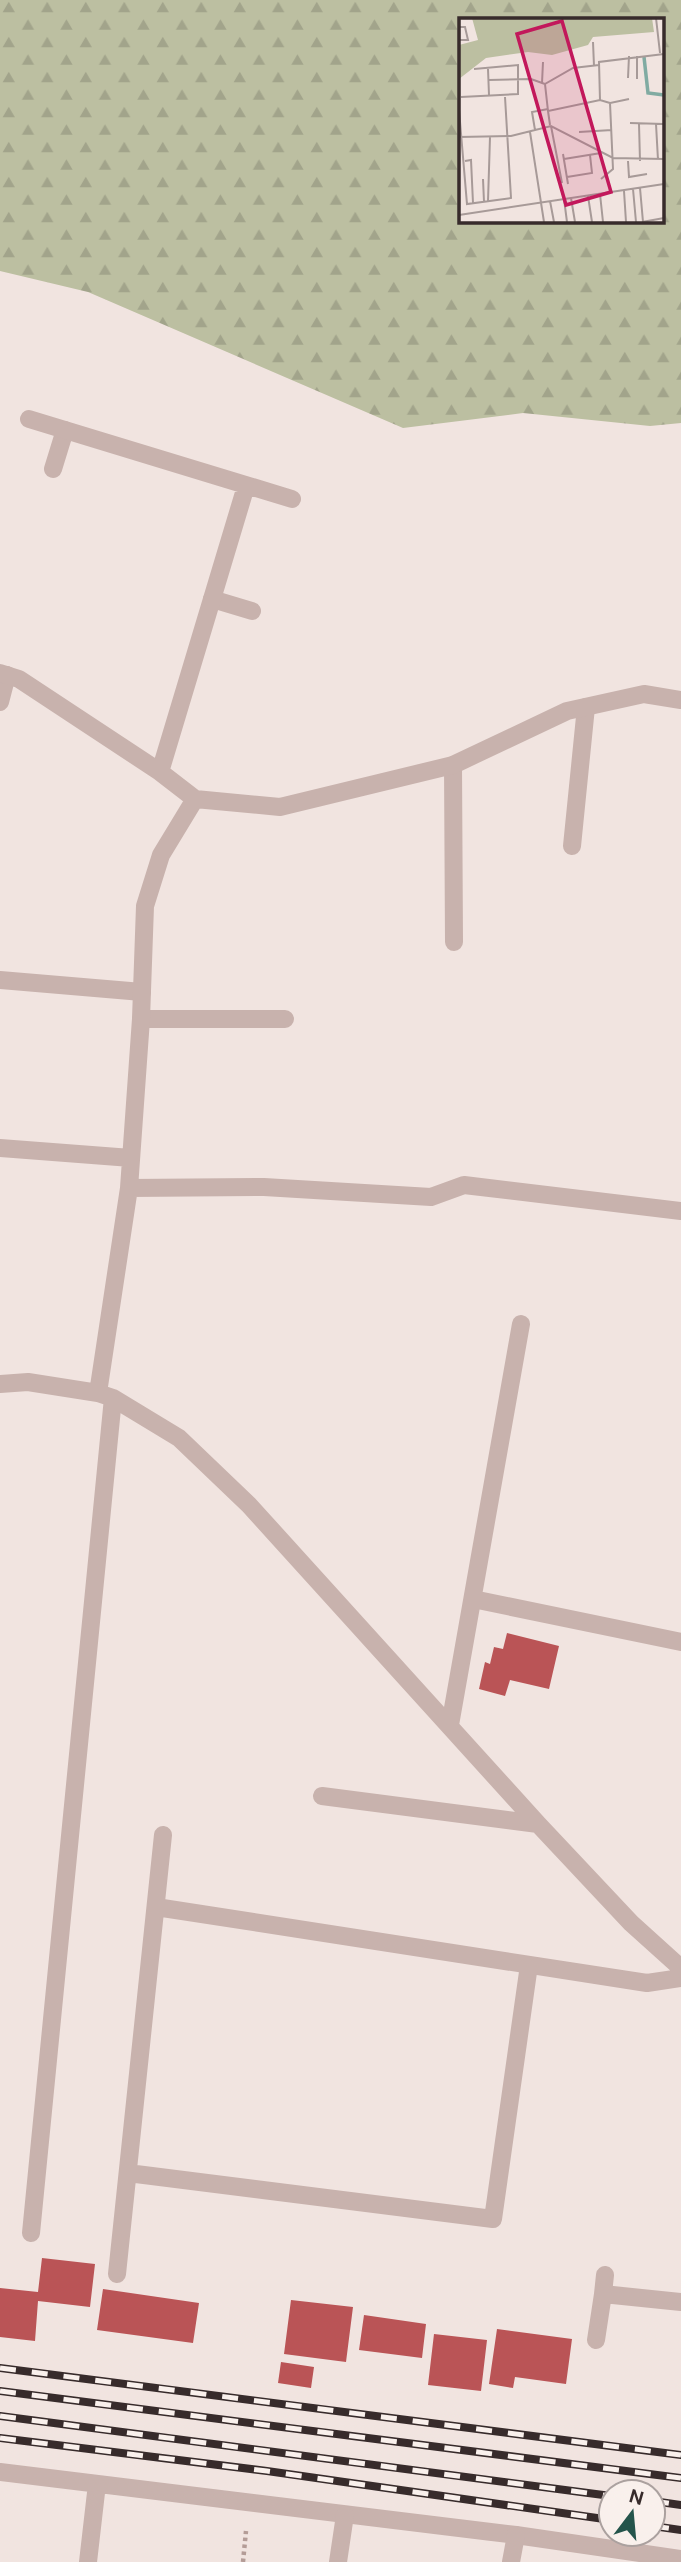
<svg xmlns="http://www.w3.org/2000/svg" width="681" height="2562" viewBox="0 0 681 2562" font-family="'DM Sans',sans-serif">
<defs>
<pattern id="forest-firs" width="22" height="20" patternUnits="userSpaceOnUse" patternTransform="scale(1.75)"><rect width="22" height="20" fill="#bcbfa1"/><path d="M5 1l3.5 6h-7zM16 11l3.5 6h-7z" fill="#a2a48b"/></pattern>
</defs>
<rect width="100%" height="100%" fill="#f1e4e0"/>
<!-- forest -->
<path fill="url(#forest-firs)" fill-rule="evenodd" d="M0,0h681v423l-31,3 -127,-13 -120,15 -315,-136 -88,-21zM461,19h201v201h-201z"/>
<!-- building -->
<path fill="#ba5456" d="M507,1633l52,13 -10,43 -39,-9 -5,16 -26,-7 6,-27 5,2 4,-17 9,2z
M42,2258l53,6 -5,43 -52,-6 -3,40 -35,-4v-49l38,4z
M103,2289l96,14 -6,40 -96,-13z
M291,2300l62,7 -7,55 -62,-8z
M364,2315l62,9 -4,34 -63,-8z
M497,2329l75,10 -6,45 -51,-7 -2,11 -24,-4z
M434,2334l53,6 -6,51 -53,-6z
M281,2362l33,5 -3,21 -33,-5z"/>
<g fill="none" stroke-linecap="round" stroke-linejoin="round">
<!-- path -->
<path stroke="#b49c97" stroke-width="4.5" stroke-dasharray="3.5 3.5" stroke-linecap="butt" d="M243,2562l3,-31"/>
<!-- lane -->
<path stroke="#c8b2ad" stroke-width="18" d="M53,469l12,-39
M212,599l40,12
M0,702l7,-27
M453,765l1,177
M572,846l14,-139
M0,980l142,12
M141,1019h144
M0,2472l516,63 165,24
M88,2562l9,-78"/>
<!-- street -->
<path stroke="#c8b2ad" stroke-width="18" d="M29,419l263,80
M0,673l19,6 141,93 35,27
M160,772l86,-286
M0,1148l131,10
M129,1188l12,-169 4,-113 16,-51 34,-56 85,8 173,-42 114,-54 77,-17 37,6
M0,1384l28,-2 70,11 15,5 66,40 70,67 289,319 93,99 50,45
M98,1393l31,-205 135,-1 167,10 33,-12 217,26
M473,1599l208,43
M450,1725l71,-401
M322,1796l216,28
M156,1907l491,76 34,-5
M128,2173l365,46 36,-254
M31,2233l82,-835
M117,2274l46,-439
M603,2294l2,-19
M596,2340l7,-46 78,8
M338,2562l7,-47
M511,2562l5,-27"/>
<!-- rail casing -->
<g stroke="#372b2b" stroke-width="8">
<path id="rail" d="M0,2368l681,87
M0,2391l681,87
M0,2416l611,80
M0,2438l267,33 344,49
M653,2501l28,4
M653,2526l28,4"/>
</g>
<!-- rail -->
<use href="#rail" stroke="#f9f0ec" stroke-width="5" stroke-dasharray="16" stroke-linecap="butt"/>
</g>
<!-- overview -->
<g transform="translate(459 18)">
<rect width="205" height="205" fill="#f1e4e0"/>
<path d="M13,0h180l2,14 -61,5 -5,8 -36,10 -24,-3 -42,6 -27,21v-34l19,-5z" fill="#bcbfa1"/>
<path fill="none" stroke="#81aba2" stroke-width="3.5" d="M185,39l4,36 16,2"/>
<path fill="none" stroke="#a79a98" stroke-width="2" d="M197,0l4,35M0,9h6l3,13h-9M134,24l1,24M178,38v23M29,51l1,26M169,60l1,-22M30,62l42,-1 14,5M83,65l1,-21M2,79l57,-3v-29l-44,4M141,82l-1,-38 65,-8M0,92l8,94 44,-6 -6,-101M89,93l-3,-27 28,-16 26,-3M171,105l34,1M180,106l1,37M197,106l2,36M91,107l-2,-14 52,-11 10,3M92,108l11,57M76,112l-3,-18 16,-3M71,114l14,90M120,114l33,-2M0,119l52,-1 40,-10 62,32 51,1M104,136l5,30M105,141l37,-6M6,143l6,-1 2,43M169,143l1,16 18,-3M108,159l25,-4 -2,-18M24,161l1,23M142,161l12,-10 -3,-66 19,-4M181,170l3,34M174,171l3,33M165,173l2,31M141,176l3,28M129,178l4,26M112,180l4,24M105,181l3,23M29,183l2,-64M91,183l4,21M0,197l205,-31M183,204l22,-4"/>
<path fill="#c2185b" fill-opacity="0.15" stroke="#c2185b" stroke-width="3.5" d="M103,3l49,171 -45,13 -49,-171z"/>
<rect width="205" height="205" fill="none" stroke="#372b2b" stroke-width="3.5"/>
</g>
<!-- north arrow -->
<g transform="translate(632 2513) rotate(16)"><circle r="33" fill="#f9f0ec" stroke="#aba19f" stroke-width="2"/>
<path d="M0-5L12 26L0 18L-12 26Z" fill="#24544b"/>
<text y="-10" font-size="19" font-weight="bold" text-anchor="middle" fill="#372b2b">N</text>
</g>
</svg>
